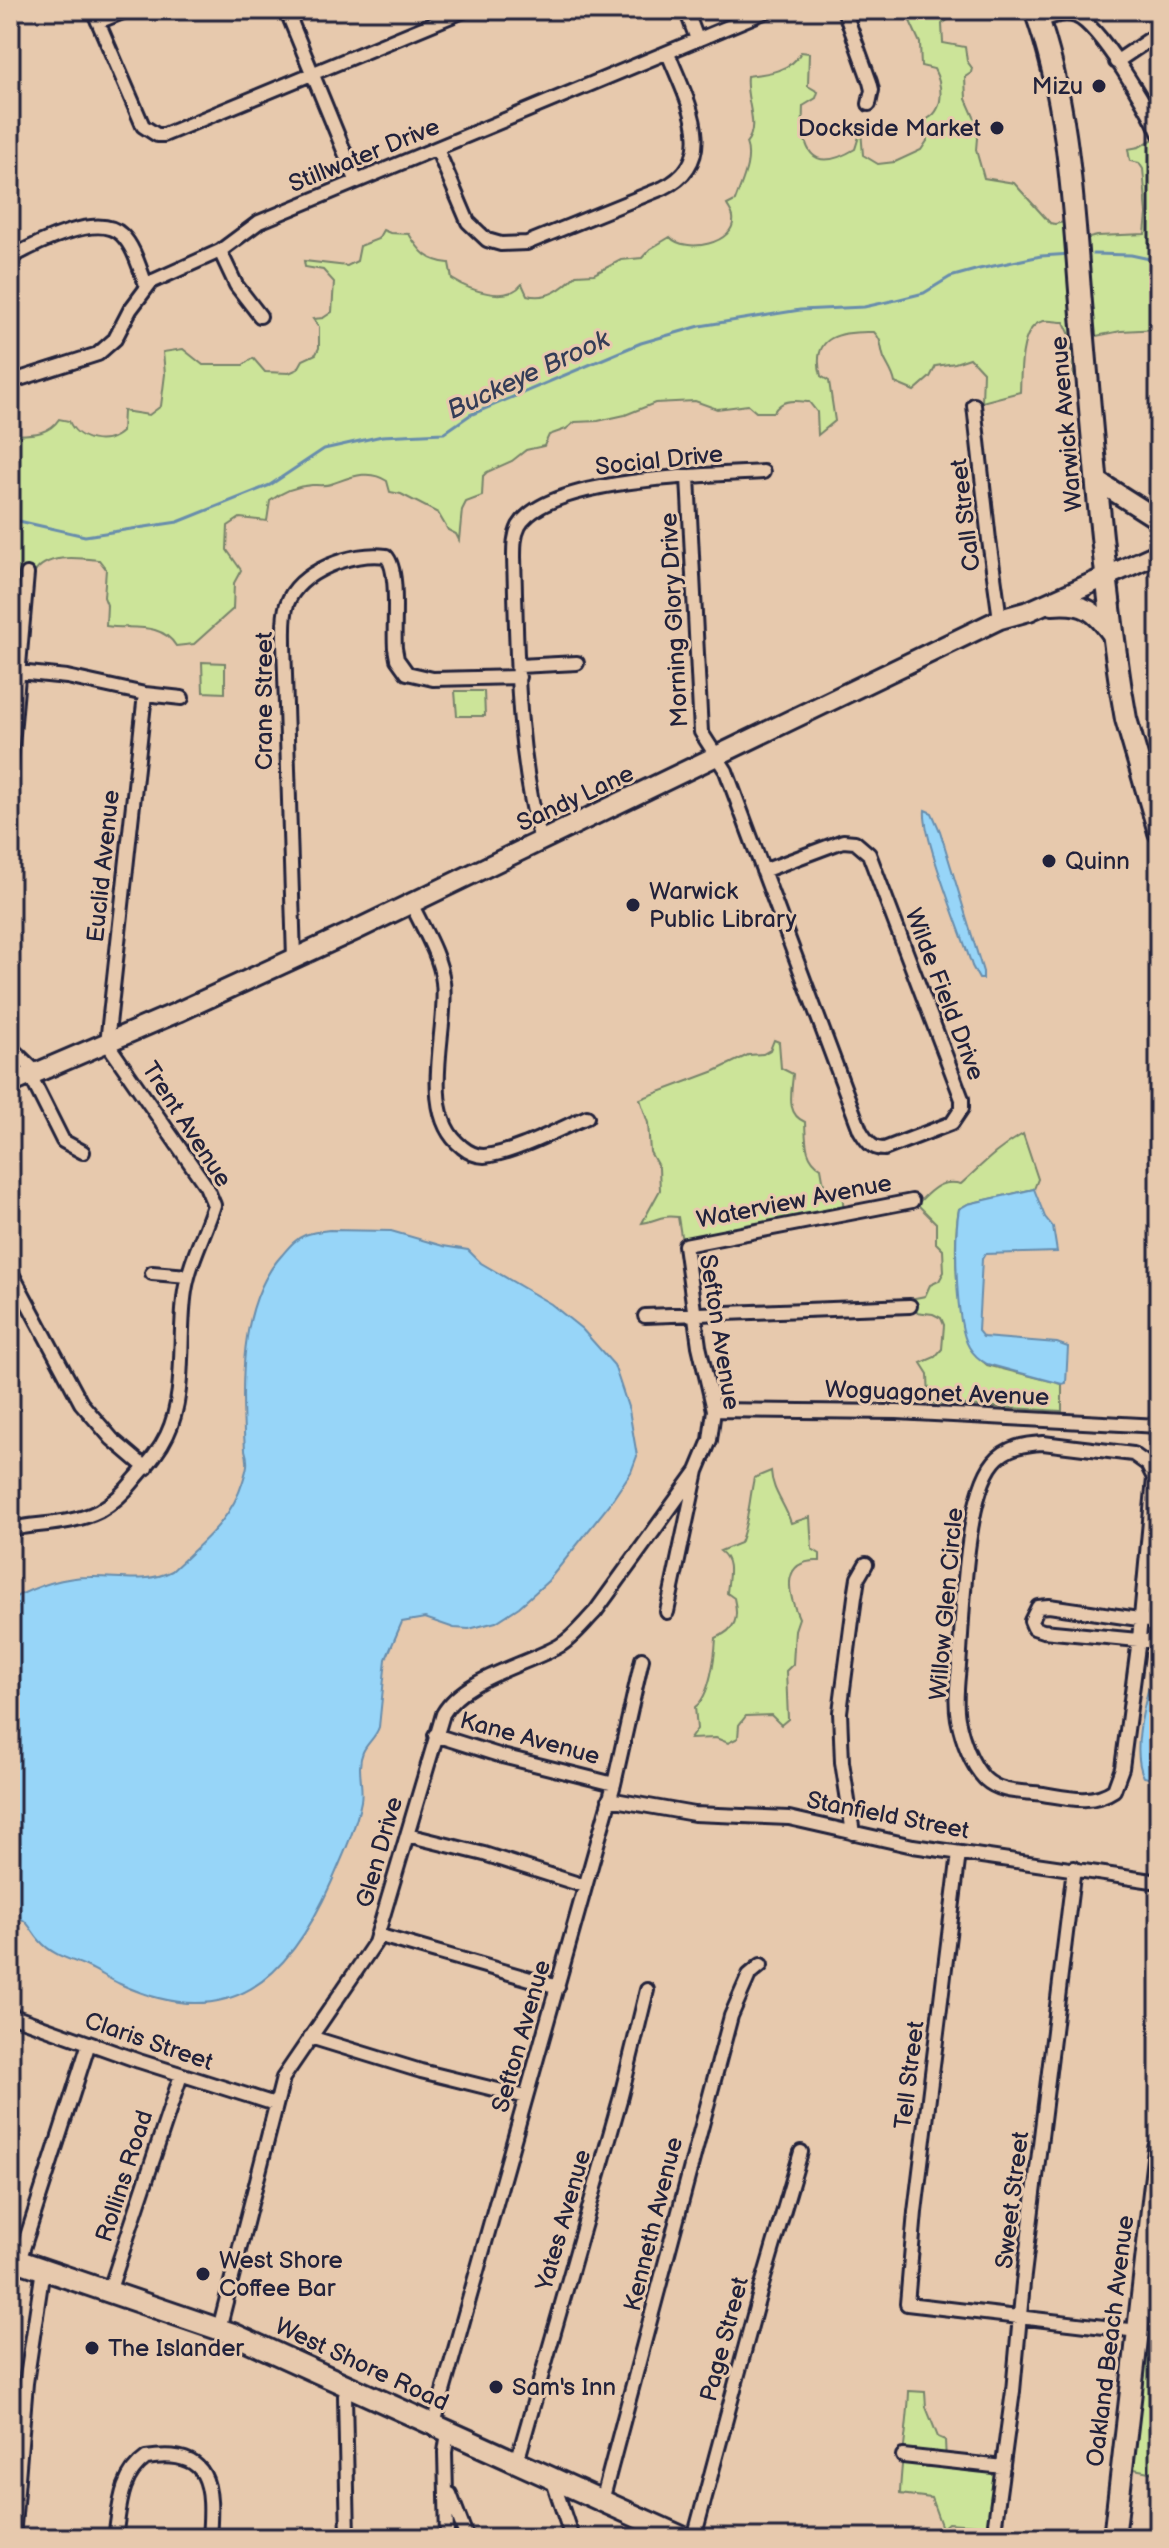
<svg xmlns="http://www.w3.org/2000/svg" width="1169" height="2548" viewBox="0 0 1169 2548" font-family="'Balsamiq Sans',sans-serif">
<rect width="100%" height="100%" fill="#e7c9ad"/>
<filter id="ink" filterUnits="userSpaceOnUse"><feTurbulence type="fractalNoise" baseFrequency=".0125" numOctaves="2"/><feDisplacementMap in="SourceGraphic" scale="16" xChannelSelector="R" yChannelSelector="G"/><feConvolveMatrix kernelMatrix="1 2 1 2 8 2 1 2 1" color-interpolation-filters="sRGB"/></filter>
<g filter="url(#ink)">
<!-- green -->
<path fill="#cce499" stroke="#77836a" stroke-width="2" d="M916,10h32l4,7 -10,7 1,19 22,4 2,14 5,7 -1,5 -6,4 1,22 12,27 -2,24 8,28 30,5 36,40 5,1 19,-4 3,21 20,-5 48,-2 2,-20 -4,-45 -4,-6 -9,-2 -2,-12 11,-2 20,-11v193l-38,2 -35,7 2,36 -14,2 -4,-41 -6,-13c-6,0 -14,-2 -20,-1 -25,4 -23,52 -24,71l-38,10 1,-30 -13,-14 -15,5 -19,3 -6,11 -16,14 -19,-8c-2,-11 -7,-16 -11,-25 -4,-11 -1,-17 -10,-26 -32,-1 -64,3 -53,44l8,5 6,40 -17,14 -1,-23 -8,-10c-13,-1 -28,-4 -35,10h-18l-8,-7 -31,4 -22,-8 -40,2 -30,12 -27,6 -23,1 -9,7 -17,6 -5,11 -18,4 -14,11 -25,11 -4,4 -1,20 -16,6 -4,8 -3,30 -3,-6 -8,-4 -10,-17 -37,-19 -11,-2 -3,-11c-19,-13 -38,-3 -56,3 -5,2 -14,1 -19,1 -17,1 -30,7 -42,16l-3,20 -27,-3 -12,8 -1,24 14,20 -7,13 -1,26 -39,35 -18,2c-15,-25 -45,-16 -70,-20l1,-21 -3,-8 2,-28 -7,-9c-19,-2 -54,-7 -65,14 -2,5 -2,14 -4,19h-20v-158c19,-1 38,1 49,-16l10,2c8,20 37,26 53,11l1,-21 26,4 12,-9 4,-32 -2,-22 20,-3 20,16h40l10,-7 12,14 24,1 9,-4 5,-9 13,-6 3,-6v-21l-6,-8 10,-1 9,-6 2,-30 -11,-12 -18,-3 -1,-6 43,5 10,-5 3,-15 18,-7 5,-9 7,3 19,1c11,18 18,27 40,29l3,16c17,11 55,25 70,5l5,11c21,5 35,-6 49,-20l18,-1 27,-14 21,-2 8,-9 20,-12c15,17 67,7 63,-20 -1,-5 -4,-8 -6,-12l8,-4c6,-18 18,-40 11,-58 15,-17 -2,-44 1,-67 19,-2 45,-5 54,-24l8,1 -1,33 10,6 -2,6 -13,8c-2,42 7,70 52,43l6,-19 2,25 15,9 17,-2 26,-12 6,-9 -2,-21c20,-8 18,-34 9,-51l-13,-3 -1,-23 -10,-22z
M202,662l23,1v30l-22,-1z
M455,691h29l1,25h-28z
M774,1040l5,2 2,26 12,6c-1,18 -8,40 12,48 1,18 -1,36 16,46l3,17 18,6 2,23 -157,28 -6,-6 -3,-19c-20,-2 -18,3 -36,6l18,-33 -1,-22 -9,-16 -2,-29 -8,-24 75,-28 33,-16 15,-1 7,-4z
M1023,1134l15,45 -4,10 -66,15 -9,5c-7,35 -4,134 28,156l75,19v27l-133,-8 -1,-29 -7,-11 14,-6 7,-8 2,-24 -3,-7 -8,-4 -18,-2 -15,-11 25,-5 5,-11 9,-4 5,-9 -1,-22 -7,-7v-20l-19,-19c14,-14 23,-25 44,-20 22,-20 36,-35 62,-50z
M771,1471c1,20 14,33 20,52l19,-6 2,32 8,5v7c-39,-2 -33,31 -21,57l-4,12 -2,34 -7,7 2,48 -7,6 -10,-10 -25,1 -7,9 -1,13 -10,5 -12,-5 -26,1 7,-10 -2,-22c15,-10 20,-51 21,-69 20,-9 23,-19 18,-40l-7,-5c1,-15 7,-32 -7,-42l20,-8c9,-22 9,-43 14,-65z
M1159,2154v320l-35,-7z
M909,2391l16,1 1,15 12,30 7,3 1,22 55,9 -9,55 -44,-3 -6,5 -11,-30 -31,-4c1,-35 8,-68 9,-103z"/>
<!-- water -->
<path fill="#97d5f8" stroke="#688dac" stroke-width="2" d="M925,810l7,3 8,18 43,141v7h-4l-7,-13c-10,-32 -50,-129 -47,-156z
M1034,1189l11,28 8,10 4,25 -72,2 -3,5 -4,72 5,6 74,6 11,4 -2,36 -4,1 -75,-20c-7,-4 -14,-10 -18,-17 -14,-24 -15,-111 -10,-138l9,-5z
M329,1230l62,1 52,15 25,4 13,13 70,41 31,25 32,36 15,45 8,46 -6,16 -22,33 -61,76 -29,26 -23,15 -27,7 -15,-1 -29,-10 -23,4 -16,37 -7,68c-3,10 -12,16 -16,25 -7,16 1,34 -2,49 -5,27 -18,55 -29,80 -43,98 -102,154 -212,103 -11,-5 -21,-12 -32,-17 -17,-8 -35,-11 -48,-26 -11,-12 -11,-23 -30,-26v-315c24,-13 52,-23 80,-23 27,-1 57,7 82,-6 29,-28 59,-50 71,-90 4,-13 6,-19 2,-31 -4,-61 -7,-147 37,-195 7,-8 13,-16 23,-20 7,-3 16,-4 24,-5z
M1155,1663h4v118l-15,-4c-15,-28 4,-84 11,-114z"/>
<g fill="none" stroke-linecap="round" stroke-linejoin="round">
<!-- stream -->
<path stroke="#688dac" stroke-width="3" d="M1093,254l38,1 28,6
M10,519l75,17 93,-14 92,-37 54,-36 58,-13 62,-3 26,-18 171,-72 59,-17 37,-6 63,-10 64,-3 32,-7 28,-7 26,-16 29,-8 62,-13 30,-2"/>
<!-- minor casing -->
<g stroke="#22223b" stroke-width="18">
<path id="minor" d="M93,10l50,116 14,9h7l302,-125
M686,10l11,29
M844,10l26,72 2,8 -3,14
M290,19l66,161
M1039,21c12,-4 24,-9 37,-5 23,9 73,93 83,117
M98,22l30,-12
M1116,62l43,-29
M437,149l31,73 19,18 14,4 26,-1 136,-55c60,-29 22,-91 5,-135
M220,251l16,34 24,31
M10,258c25,-14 89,-47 112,-23 13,13 18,36 25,52
M10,382l88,-28 17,-15 15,-29 21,-28 69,-31 39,-29 510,-212
M974,405l15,135 11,79
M688,477l13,255 25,39 134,359c6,10 11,19 24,19l68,-26 10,-15v-9l-93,-245 -14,-12 -12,-1 -80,30
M519,666l58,-3
M18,672l49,5 78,17 37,4
M10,768l17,-194
M541,841c-25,-92 -24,-189 -27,-284 0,-11 0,-21 5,-31 28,-49 192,-51 244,-54
M411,903c11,24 29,52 32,79 6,47 -26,130 19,165 6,5 13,9 22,9 28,-2 75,-27 103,-39
M294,958l-10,-315c0,-12 -1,-27 3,-39 12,-33 66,-53 99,-48 14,14 7,70 9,92l2,11 10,14 26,6 86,-2
M10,1047l26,25
M30,1075l33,66 20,11
M10,1270l71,133 31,36 34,29
M152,1273l36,3
M645,1316l265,-10
M714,1410l183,2 262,14
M1043,1443l90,11 14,10 7,14 -15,161 -17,129 -8,22c-22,15 -46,8 -71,4 -19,-3 -42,0 -58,-15 -14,-14 -23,-40 -27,-60 -4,-22 1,-45 2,-67 3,-45 6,-156 34,-190 12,-15 31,-18 49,-19z
M10,1529c30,-6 61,-4 89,-18 14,-8 26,-19 36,-32 12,-14 24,-27 32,-44 20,-41 11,-99 18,-144 5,-31 20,-57 29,-86l-8,-19 -99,-143 38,-349
M667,1612l30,-141 13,-31 4,-30 -15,-64 -14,-101 227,-44
M1159,1622l-110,-16 -11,1 -7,14 3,7 9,3 116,11
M435,1735l67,21 112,28
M609,1799l85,15 95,4 124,28 246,36
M853,1833l-11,-71 -2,-50 15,-115 3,-19 8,-14
M407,1835l77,19 101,32
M959,1853l-44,359 -8,92 231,27
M377,1935l181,52
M10,2015l129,46 136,43
M310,2037l111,34 105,26
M19,2261l70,-218
M109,2292l72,-217
M219,2329l64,-251 92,-135 68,-229c21,-36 80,-48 116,-68 14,-8 25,-23 36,-34l102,-141
M434,2424l180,-640 28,-125
M903,2456l100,11
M517,2462l104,-366 26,-106
M552,2478l20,60
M450,2494l17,44
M602,2501l129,-485 18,-41 12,-10
M13,2538l13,-155 17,-114
M115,2538c5,-30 4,-61 31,-80 66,-11 67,29 63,80
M348,2538l-3,-142 4,-10
M447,2538l-2,-86 3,-19
M694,2538l68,-253 39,-133
M993,2538l20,-147 10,-108 51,-415"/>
</g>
<!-- secondary casing -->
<g stroke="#22223b" stroke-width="24">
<path id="secondary" d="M1096,480l63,40
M1052,605c34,-3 43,6 62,32
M10,1084l168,-72 178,-82 644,-311 29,-8 130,-58"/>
</g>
<!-- primary casing -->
<g stroke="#22223b" stroke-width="26">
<path id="primary" d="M1035,10c34,94 38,194 46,293 11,129 21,259 40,387l5,29 33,113
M10,2258l223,76 451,204
M1114,2538l45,-389"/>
</g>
<!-- minor -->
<use href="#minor" stroke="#e7c9ad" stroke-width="12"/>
<!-- secondary -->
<use href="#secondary" stroke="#e7c9ad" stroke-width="18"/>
<!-- primary -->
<use href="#primary" stroke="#e7c9ad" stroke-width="20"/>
</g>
</g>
<!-- markers -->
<g fill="#22223b" stroke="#e7c9ad" stroke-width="3">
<circle cx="1099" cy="86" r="8"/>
<circle cx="997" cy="128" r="8"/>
<circle cx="1049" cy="861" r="8"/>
<circle cx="633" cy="905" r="8"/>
<circle cx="203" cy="2274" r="8"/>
<circle cx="92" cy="2348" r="8"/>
<circle cx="496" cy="2387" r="8"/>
</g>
<g text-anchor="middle" stroke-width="6" stroke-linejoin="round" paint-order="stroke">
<!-- poi labels -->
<g font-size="24" fill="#22223b" stroke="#e7c9ad" text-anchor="start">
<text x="1083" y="94" text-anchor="end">Mizu</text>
<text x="981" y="136" text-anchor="end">Dockside Market</text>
<text x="1065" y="869">Quinn</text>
<text x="649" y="899">Warwick<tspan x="649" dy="28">Public Library</tspan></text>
<text x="219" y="2268">West Shore<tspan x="219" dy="28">Coffee Bar</tspan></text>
<text x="108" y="2356">The Islander</text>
<text x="512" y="2395">Sam's Inn</text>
</g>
<!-- street labels -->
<g font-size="24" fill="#22223b" stroke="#e7c9ad">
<text transform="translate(364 155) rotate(-22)" y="8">Stillwater Drive</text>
<text transform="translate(1066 424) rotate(-95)" y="8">Warwick Avenue</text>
<text transform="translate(659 460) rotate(-6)" y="8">Social Drive</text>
<text transform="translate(965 515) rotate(-97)" y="8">Call Street</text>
<text transform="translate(674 620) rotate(-93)" y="8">Morning Glory Drive</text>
<text transform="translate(264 701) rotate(-90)" y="8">Crane Street</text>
<text transform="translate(575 798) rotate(-25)" y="8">Sandy Lane</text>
<text transform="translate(103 866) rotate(-84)" y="8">Euclid Avenue</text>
<text transform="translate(945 994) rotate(69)" y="8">Wilde Field Drive</text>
<text transform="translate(187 1124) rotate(57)" y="8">Trent Avenue</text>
<text transform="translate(794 1201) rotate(-11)" y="8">Waterview Avenue</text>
<text transform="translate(720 1332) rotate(81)" y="8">Sefton Avenue</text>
<text transform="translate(937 1393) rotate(2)" y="8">Woguagonet Avenue</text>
<text transform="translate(946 1604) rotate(-85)" y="8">Willow Glen Circle</text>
<text transform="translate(530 1738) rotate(15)" y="8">Kane Avenue</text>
<text transform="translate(888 1815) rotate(11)" y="8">Stanfield Street</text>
<text transform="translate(379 1852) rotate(-74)" y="8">Glen Drive</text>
<text transform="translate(521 2036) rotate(-74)" y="8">Sefton Avenue</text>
<text transform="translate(149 2041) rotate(19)" y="8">Claris Street</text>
<text transform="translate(909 2075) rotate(-83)" y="8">Tell Street</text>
<text transform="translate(124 2176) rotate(-72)" y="8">Rollins Road</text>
<text transform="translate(1012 2200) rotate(-83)" y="8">Sweet Street</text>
<text transform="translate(563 2220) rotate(-74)" y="8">Yates Avenue</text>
<text transform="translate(653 2224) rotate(-76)" y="8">Kenneth Avenue</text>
<text transform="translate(724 2339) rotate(-75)" y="8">Page Street</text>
<text transform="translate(1110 2341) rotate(-83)" y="8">Oakland Beach Avenue</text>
<text transform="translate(362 2364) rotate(25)" y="8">West Shore Road</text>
</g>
<!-- water labels -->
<g font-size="26" font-style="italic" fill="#343d57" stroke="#e7c9ad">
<text transform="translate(528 374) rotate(-25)" y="9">Buckeye Brook</text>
</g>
</g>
<!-- margin -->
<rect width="1169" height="2548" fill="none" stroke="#e7c9ad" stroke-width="40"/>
<rect x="20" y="20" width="1129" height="2508" fill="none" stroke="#22223b" stroke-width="3" filter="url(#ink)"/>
</svg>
